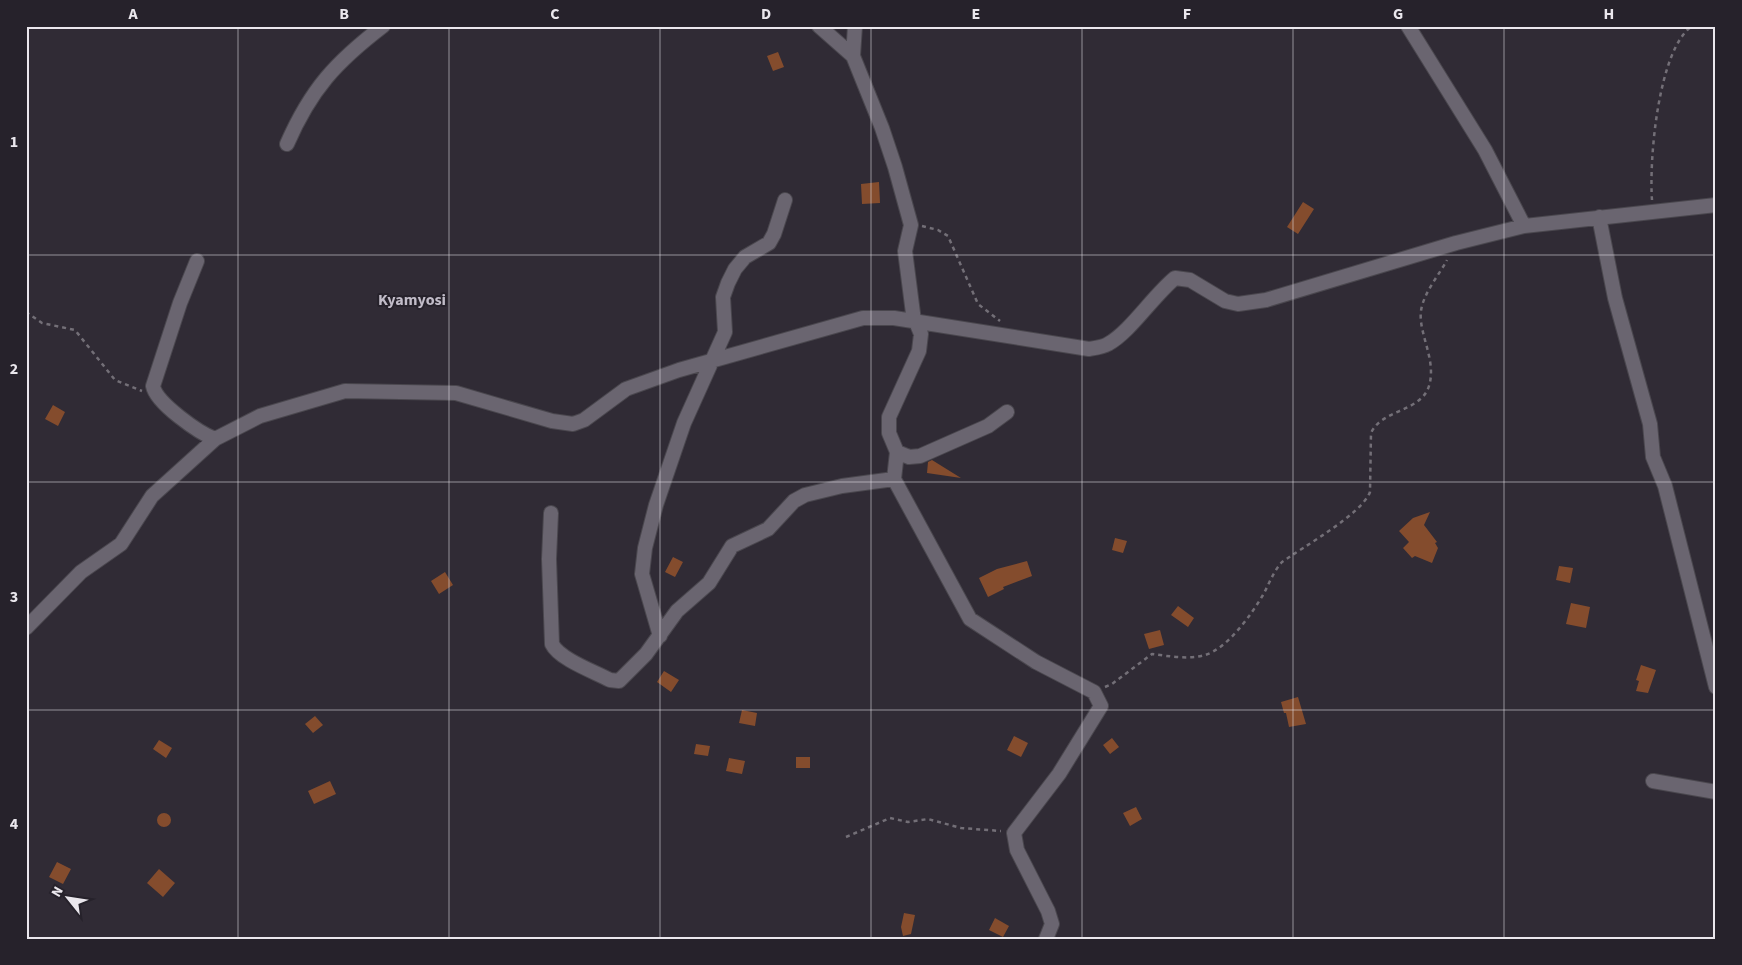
<svg xmlns="http://www.w3.org/2000/svg" width="1742" height="965" viewBox="0 0 1742 965" font-family="'Source Sans 3',sans-serif">
<rect width="100%" height="100%" fill="#302b35"/>
<!-- building -->
<path fill="#844c2d" d="M778,52l6,15 -11,4 -6,-15z
M879,182l1,21 -18,1 -1,-20z
M1303,202l11,7 -16,25 -11,-7z
M53,405l12,7 -7,14 -13,-7z
M932,460l29,18 -34,-5 1,-11z
M1430,512l-6,13 13,17 -2,1 3,5 -6,15 -17,-7 -3,2 -9,-10 6,-6 -10,-11 14,-13z
M1115,538l12,3 -4,12 -11,-3z
M673,557l10,5 -8,15 -10,-5z
M1027,561l5,15 -29,11 1,2 -16,8 -9,-19 18,-9z
M1559,566l14,2 -3,15 -14,-3z
M445,572l8,13 -14,9 -8,-13z
M1571,603l19,4 -4,21 -20,-4z
M1178,606l16,12 -6,9 -17,-12z
M1160,630l4,15 -15,4 -5,-15z
M1641,665l15,5 -8,23 -12,-2 3,-10 -3,-1z
M664,671l15,9 -8,12 -14,-10z
M1298,697l8,27 -17,3 -3,-14h-2l-3,-11z
M742,710l15,3 -2,13 -16,-3z
M315,716l8,9 -10,8 -8,-9z
M1014,736l14,7 -7,14 -14,-7z
M1112,738l7,9 -9,7 -7,-9z
M159,740l13,8 -6,10 -13,-9z
M696,744l14,2 -2,10 -14,-2z
M796,757h14v11h-14z
M729,758l16,3 -3,13 -16,-3z
M330,781l6,13 -22,10 -6,-13z
M1136,807l6,12 -12,7 -7,-13z
M157 820a7 7 0 1 1 14 0a7 7 0 1 1-14 0Z
M57,862l14,7 -8,15 -14,-7z
M159,869l16,14 -12,14 -16,-14z
M904,913l11,2 -4,19 -8,2 -2,-9z
M995,918l14,8 -6,11 -14,-7z"/>
<g fill="none" stroke-linecap="round" stroke-linejoin="round">
<!-- street casing -->
<g stroke="#4a474e" stroke-width="16">
<path id="street" d="M819,26l34,30 29,72 13,39 16,58 -6,26 9,70
M1408,26l77,124 39,76
M853,56l2,-30
M287,144c24,-55 49,-82 96,-118
M1599,217l16,81 35,126 3,33 12,29 51,201
M197,261l-17,42 -27,83c3,17 46,47 62,53l45,-23 85,-25 111,2 96,28 21,3 11,-4 42,-31 53,-19 184,-52h31l195,31c6,-1 14,-2 19,-5 22,-12 45,-48 67,-66l15,2 35,21 13,3 28,-4 190,-57 68,-17 192,-21
M916,322l5,12 -2,17 -30,66v16l8,19 -3,27 76,140 66,43 58,30 7,14 -42,68 -45,59 3,17 31,61 4,13 -6,15
M897,452l12,5 11,-1 68,-30 19,-14
M551,513l-2,46 3,85c7,15 43,28 58,36l9,1 27,-27 31,-43 32,-28 23,-37 36,-17 26,-28 11,-6 37,-9 52,-7
M26,628l55,-56 40,-28 31,-48 63,-57
M660,636l-18,-62 3,-26 11,-43 28,-82 41,-91 -2,-35 5,-14 7,-14 10,-12 24,-14 5,-9 11,-34
M1653,781l63,11"/>
</g>
<!-- path -->
<path stroke="#736f77" stroke-width="2.5" stroke-dasharray="4 4" stroke-linecap="butt" d="M1652,200c-3,-40 6,-150 40,-174
M922,226l16,4 10,6 30,68 22,17
M26,312l16,11 33,7 40,50 27,11
M1105,687l7,-3 40,-30c16,2 37,6 53,1 23,-7 46,-40 58,-60 6,-11 10,-23 19,-33 21,-15 80,-48 88,-70l1,-59c11,-24 50,-21 58,-47 8,-26 -11,-53 -8,-75 2,-17 18,-36 26,-51
M846,837l44,-19 18,4 20,-3 33,9 40,3"/>
<!-- street -->
<use href="#street" stroke="#6a6570" stroke-width="14"/>
</g>
<!-- grid -->
<path fill="none" stroke="#eae7ed" stroke-width="1" stroke-opacity="0.55" d="M238,26v913M449,26v913M660,26v913M871,26v913M1082,26v913M1293,26v913M1504,26v913M26,255h1690M26,482h1690M26,710h1690"/>
<g text-anchor="middle" stroke-width="4" stroke-linejoin="round" paint-order="stroke">
<!-- quarter labels -->
<g font-size="16" font-weight="bold" fill="#c1bcc8" stroke="#26222b">
<text x="412" y="305">Kyamyosi</text>
</g>
</g>
<!-- border -->
<rect width="1742" height="965" fill="none" stroke="#26222b" stroke-width="55"/>
<!-- north arrow -->
<g transform="translate(68 898) rotate(300)" stroke="#26222b" stroke-width="4" paint-order="stroke">
<path d="M0-4L9 19L0 12L-9 19Z" fill="#eae7ed"/>
<text y="-8" font-size="14" font-weight="bold" text-anchor="middle" fill="#eae7ed">N</text>
</g>
<rect x="28" y="28" width="1686" height="910" fill="none" stroke="#eae7ed" stroke-width="2"/>
<g font-size="16" text-anchor="middle" font-weight="bold" fill="#eae7ed">
<text x="133" y="19">A</text>
<text x="344" y="19">B</text>
<text x="555" y="19">C</text>
<text x="766" y="19">D</text>
<text x="976" y="19">E</text>
<text x="1187" y="19">F</text>
<text x="1398" y="19">G</text>
<text x="1609" y="19">H</text>
<text x="14" y="147">1</text>
<text x="14" y="374">2</text>
<text x="14" y="602">3</text>
<text x="14" y="829">4</text>
</g>
</svg>
